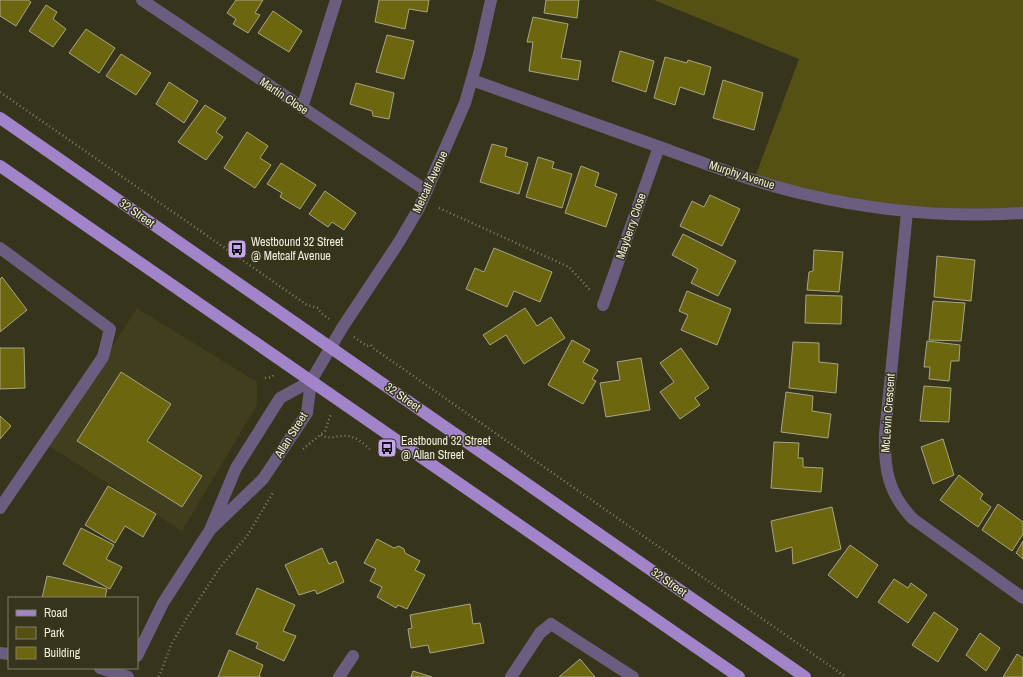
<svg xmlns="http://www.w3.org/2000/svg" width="1023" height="677" viewBox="0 0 1023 677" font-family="'Archivo Narrow',sans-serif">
<rect width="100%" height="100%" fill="#36341a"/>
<!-- built -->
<path fill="#403e1c" d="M137,308l120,74v23l-75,126 -133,-85z"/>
<!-- green -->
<path fill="#555115" d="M654,0h369v213l-86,1 -183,-34 45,-121z"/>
<!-- building -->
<path fill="#6c660f" stroke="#a7a587" d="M0,0h28l3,2 -15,24 -16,-10z
M236,0h27l-8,13 5,2 -12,18 -15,-9 3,-5 -9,-6z
M379,0h50l-2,12 -18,-3 -4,20 -30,-7z
M546,0h33l-2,18 -33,-5z
M46,5l11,7 -4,7 13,10 -13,18 -24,-16z
M273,11l29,20 -13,21 -31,-19z
M533,17l35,7 -7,34 20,3 -3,19 -49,-9 4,-29h-6z
M86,29l29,19 -16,25 -30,-20z
M387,35l27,6 -10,38 -28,-7z
M620,51l34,10 -8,31 -34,-11z
M121,54l30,19 -15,22 -30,-19z
M665,57l22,6 1,-3 23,7 -7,28 -24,-8 -5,18 -21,-7z
M723,80l40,13 -9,37 -41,-12z
M169,82l29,19 -14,22 -28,-19z
M356,83l38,10 -5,26 -16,-3 -1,-5 -22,-7z
M205,105l21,13 -10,14 7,5 -17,23 -28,-18z
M247,132l21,14 -8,12 11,7 -16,23 -31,-20z
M492,144l15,4 -2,8 23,7 -9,31 -39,-12z
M538,157l16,5 -2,6 20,6 -10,34 -36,-11z
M281,163l35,22 -16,24 -20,-12 2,-4 -15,-9z
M581,166l18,7 -4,13 22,8 -11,33 -41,-14z
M325,191l31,22 -12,17 -12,-8 -4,5 -19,-13z
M710,195l30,14 -18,37 -42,-20 12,-25 12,6z
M683,234l53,27 -18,35 -27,-13 7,-14 -26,-14z
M494,248l58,24 -12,30 -26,-11 -7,16 -41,-18 9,-21 9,4z
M814,250l29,2 -4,40 -32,-2 2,-18 4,-1z
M937,256l38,4 -4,41 -37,-4z
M2,277l25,33 -27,22v-53z
M687,291l44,18 -14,36 -36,-15 7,-15 -9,-4z
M806,295l36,1 -1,28 -36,-1z
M933,301l32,2 -4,38 -32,-1z
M525,308l12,18 14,-9 14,21 -41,26 -18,-29 -16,10 -7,-10z
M572,340l18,10 -7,12 15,8 -6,9 4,2 -13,23 -35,-19z
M927,341l33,4 -1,16h-8l-2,20 -20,-2 1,-12h-6z
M793,342l26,1v19l19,2 -2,29 -47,-5z
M0,348h24l1,40 -25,1z
M681,348l28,40 -14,10 5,7 -20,14 -20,-27 14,-10 -14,-19z
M641,358l9,52 -44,7 -6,-34 20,-3 -3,-18z
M121,372l50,32 -24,37 55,35 -20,31 -105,-66z
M924,386l27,2 -2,34 -29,-1z
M786,392l27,4 -1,15 19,3 -3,24 -47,-6z
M0,416l11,10 -11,13z
M943,439l11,36 -21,9 -12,-37z
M774,442l25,1 -1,15h5v9l20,1 -2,24 -50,-4z
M959,475l24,19 -3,5 11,8 -13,20 -38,-27z
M108,486l48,28 -13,23 -18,-11 -10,17 -30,-18z
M998,504l25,18v12l-11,17 -30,-21z
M832,507l9,42 -48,15 -1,-17 -16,5 -5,-31z
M81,528l33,17 -8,14 16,8 -12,22 -47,-25z
M377,539l17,9 5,-2 5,3 1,4 15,8 -5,9 10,5 -18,34 -9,-4 -2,3 -19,-11 5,-10 -12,-6 6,-12 -12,-6z
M1023,541v18l-7,-6z
M850,545l28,20 -21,33 -29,-23z
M322,548l7,16 7,-3 8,21 -27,12 -2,-4 -16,5 -14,-30z
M47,576l60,13 -2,9h-63z
M894,579l14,9 3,-5 16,12 -19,28 -30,-21z
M257,588l38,17 -12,26 13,5 -12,25 -28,-13 2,-5 -22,-9z
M470,604l3,20 7,-1 4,20 -54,10 -2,-8 -17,3 -3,-19 4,-1 -2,-13z
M934,612l24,17 -20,33 -26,-17z
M980,633l20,15 -14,23 -20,-16z
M229,650l34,15 -4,11 2,1h-43z
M1017,654l6,4v19h-20z
M580,659l15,18h-36z
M413,671l19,6h-21z"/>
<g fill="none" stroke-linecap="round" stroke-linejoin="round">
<!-- path -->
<path stroke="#807f69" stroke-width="2.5" stroke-dasharray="1 3" stroke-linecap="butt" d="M0,92l307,213 11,3 3,5 8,6
M439,208l130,59 22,24
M354,337l13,9 4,-1 2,3 473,329
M265,378l7,-1 2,-3
M321,435c10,6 20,-2 31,2 7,2 14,9 19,13
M303,449l22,-18 6,-17
M159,677l12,-32 17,-29 33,-50 26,-30 27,-45"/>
<!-- minor -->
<path stroke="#6b5d80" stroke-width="12" d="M142,0l285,191
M472,80c56,20 112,40 168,60 54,19 108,41 164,54 72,17 145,24 219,19
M302,108l34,-108
M907,212l-22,222c-1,35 3,59 28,85l110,79
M0,248l110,81 -7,28 -103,151
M603,305l56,-158
M210,530l53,-51 44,-66 4,-32 31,-53 57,-86 20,-34 46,-105 14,-49 12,-54
M0,653l9,1
M137,656l26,-53 47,-73 26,-62 44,-70 31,-17
M100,668l28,9
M339,677l14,-21
M511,677l29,-44 11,-9 82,53"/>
<!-- major -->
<path stroke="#a284cb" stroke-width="12" d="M0,118l805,559
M0,166l739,511"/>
</g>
<!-- icons -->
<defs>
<g id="bus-square" transform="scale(1)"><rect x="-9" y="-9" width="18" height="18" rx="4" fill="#c5a7f1" stroke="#36341a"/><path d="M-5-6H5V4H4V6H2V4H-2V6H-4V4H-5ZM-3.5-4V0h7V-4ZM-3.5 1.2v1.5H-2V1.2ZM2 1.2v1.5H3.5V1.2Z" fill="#111"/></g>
</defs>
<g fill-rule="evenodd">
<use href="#bus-square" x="237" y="249"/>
<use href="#bus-square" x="387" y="448"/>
</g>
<g text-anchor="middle" stroke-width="3" stroke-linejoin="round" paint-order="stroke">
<!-- street labels -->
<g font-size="12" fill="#efefdf" stroke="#36341a">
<text transform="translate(284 96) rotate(34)" y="4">Martin Close</text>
<text transform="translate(742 175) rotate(18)" y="4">Murphy Avenue</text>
<text transform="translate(430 182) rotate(-65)" y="4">Metcalf Avenue</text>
<text transform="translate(137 213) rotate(35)" y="4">32 Street</text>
<text transform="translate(631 226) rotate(-71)" y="4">Mayberry Close</text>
<text transform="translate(403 397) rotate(35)" y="4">32 Street</text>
<text transform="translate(888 413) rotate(-86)" y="4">McLevin Crescent</text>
<text transform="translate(291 435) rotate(-58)" y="4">Allan Street</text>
<text transform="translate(669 582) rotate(35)" y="4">32 Street</text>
</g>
<!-- poi labels -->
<g font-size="12" fill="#efefdf" stroke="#36341a" text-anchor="start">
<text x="251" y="246">Westbound 32 Street<tspan x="251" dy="14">@ Metcalf Avenue</tspan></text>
<text x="401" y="445">Eastbound 32 Street<tspan x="401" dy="14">@ Allan Street</tspan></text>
</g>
</g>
<!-- legend -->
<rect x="8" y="597" width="130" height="72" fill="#36341a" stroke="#807f69"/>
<rect x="16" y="610" width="20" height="6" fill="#a284cb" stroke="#807f69"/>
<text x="44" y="617" font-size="12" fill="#efefdf">Road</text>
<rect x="16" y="627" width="20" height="12" fill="#555115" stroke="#807f69"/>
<text x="44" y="637" font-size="12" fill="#efefdf">Park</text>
<rect x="16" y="647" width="20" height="12" fill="#6c660f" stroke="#807f69"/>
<text x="44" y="657" font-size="12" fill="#efefdf">Building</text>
</svg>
